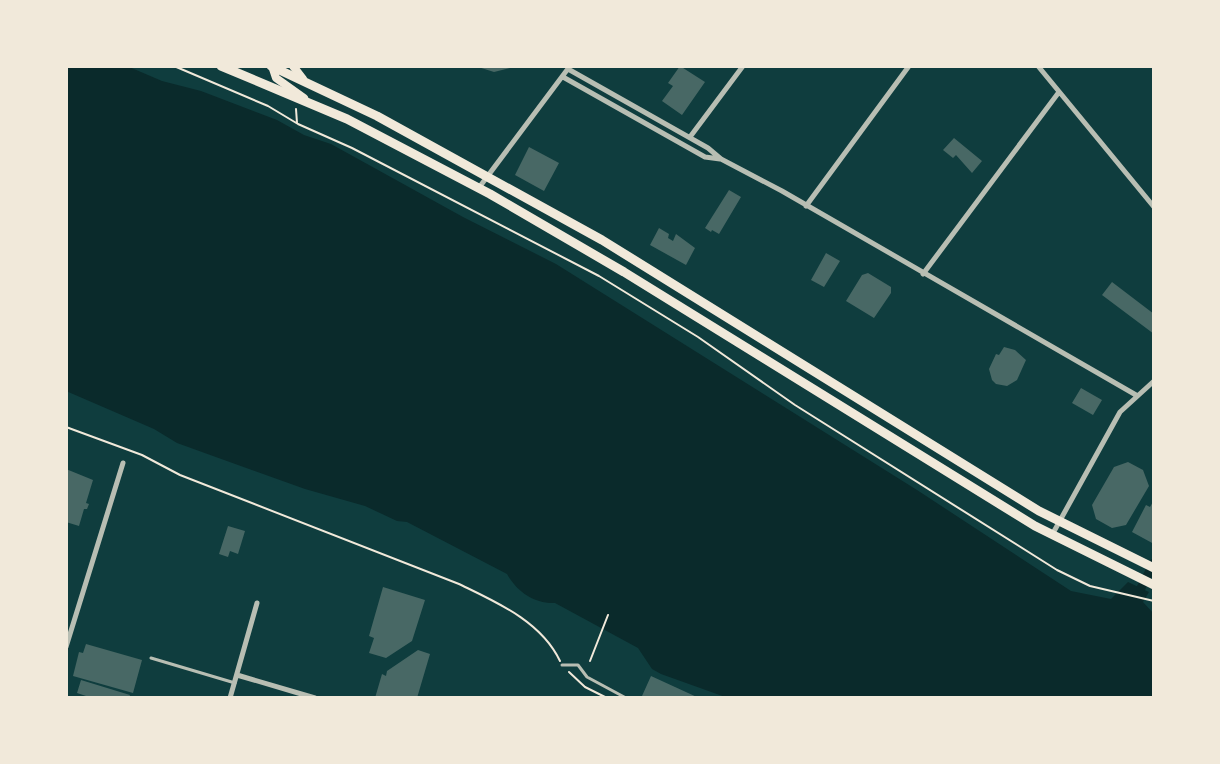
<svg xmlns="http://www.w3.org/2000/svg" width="1220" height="764" viewBox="0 0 1220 764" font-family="'Nunito Sans',sans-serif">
<rect width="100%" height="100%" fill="#0f3d3e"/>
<!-- water -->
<path fill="#0a2a2b" d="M66,66h61l35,15 39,10 76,29 27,15 27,9 132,73 93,47 361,226 154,101 40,8 17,-17 21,10 -6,10 11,12v84h-426l-67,-24 -9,-5 -14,-21 -83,-45c-20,1 -38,-11 -48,-29l-100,-52 -10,-1 -32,-15 -60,-17 -128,-46 -23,-14 -88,-38z"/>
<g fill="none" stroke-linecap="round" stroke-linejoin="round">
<!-- canal -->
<path stroke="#0a2a2b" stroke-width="9" d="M1141,588l13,-25"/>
</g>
<!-- building -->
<path fill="#486865" d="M475,66h43l-24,6z
M680,66l25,16 -23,33 -20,-14 11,-15 -5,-3z
M954,138l28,23 -10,12 -16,-18 -3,3 -10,-8z
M529,147l30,16 -15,28 -29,-16z
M729,190l12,7 -22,37 -7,-4 -1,2 -6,-4z
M659,228l10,6 -1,4 5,3 3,-7 19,14 -9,17 -36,-20z
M826,253l14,8 -16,26 -13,-7z
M868,273l23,14v6l-17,25 -28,-17 16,-26z
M1112,282l42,32v20l-52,-39z
M1004,347l11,3 11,10 -9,20 -10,6 -11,-2 -4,-4 -3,-11 7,-15 3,1z
M1081,388l21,12 -9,15 -21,-12z
M1128,462l15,8 6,16 -23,39 -14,3 -16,-9 -4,-14 22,-38z
M66,469l27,11 -7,23 3,1 -2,5h-3l-5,17 -13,-4z
M1154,500v44l-22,-12 14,-27 4,2z
M228,526l17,5 -7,23 -8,-3 -2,6 -9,-3z
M383,587l42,13 -13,41 -26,17 -17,-5 5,-15 -5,-2z
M86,644l56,16 -9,33 -60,-17 6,-24 4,1z
M418,650l12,4 -13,44h-42l7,-24 4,2 1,-5z
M651,676l48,22h-53l-4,-2z
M81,680l49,15 -1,3h-37l-15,-5z"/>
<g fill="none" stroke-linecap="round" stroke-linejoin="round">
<!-- path -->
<path stroke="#f1e9da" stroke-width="2" d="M174,66l94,40 30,18 54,24 247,128 99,61 97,68 262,165 33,16 64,15
M296,109l1,14
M66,427l76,28 38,20 279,109c37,18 82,37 101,77
M590,661l18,-46
M569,672l16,15 22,11"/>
<!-- service -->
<path stroke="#b8beb3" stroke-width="3" d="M151,658l84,25
M562,665h16l9,12 39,21"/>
<!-- minor -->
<path stroke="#b8beb3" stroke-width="5" d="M1038,66l116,141
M568,69l140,79 13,11 61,32 354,204
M563,77l142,80 15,2
M690,137l53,-71
M478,189l92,-123
M806,206l103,-140
M923,274l136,-182
M1052,535l68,-123 34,-31
M66,647l57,-184
M237,675l78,23
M230,698l27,-95"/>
<!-- secondary -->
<path stroke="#f1e9da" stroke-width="8" d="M272,66l4,12 28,20
M293,66l10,13"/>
<!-- trunk -->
<path stroke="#f1e9da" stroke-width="9" d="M221,66l126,53 143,75 134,78 411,254 119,59
M271,66l106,50 225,124 437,271 115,57"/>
</g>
<!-- border -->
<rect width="1220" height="764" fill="none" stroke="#f1e9da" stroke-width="136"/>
</svg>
